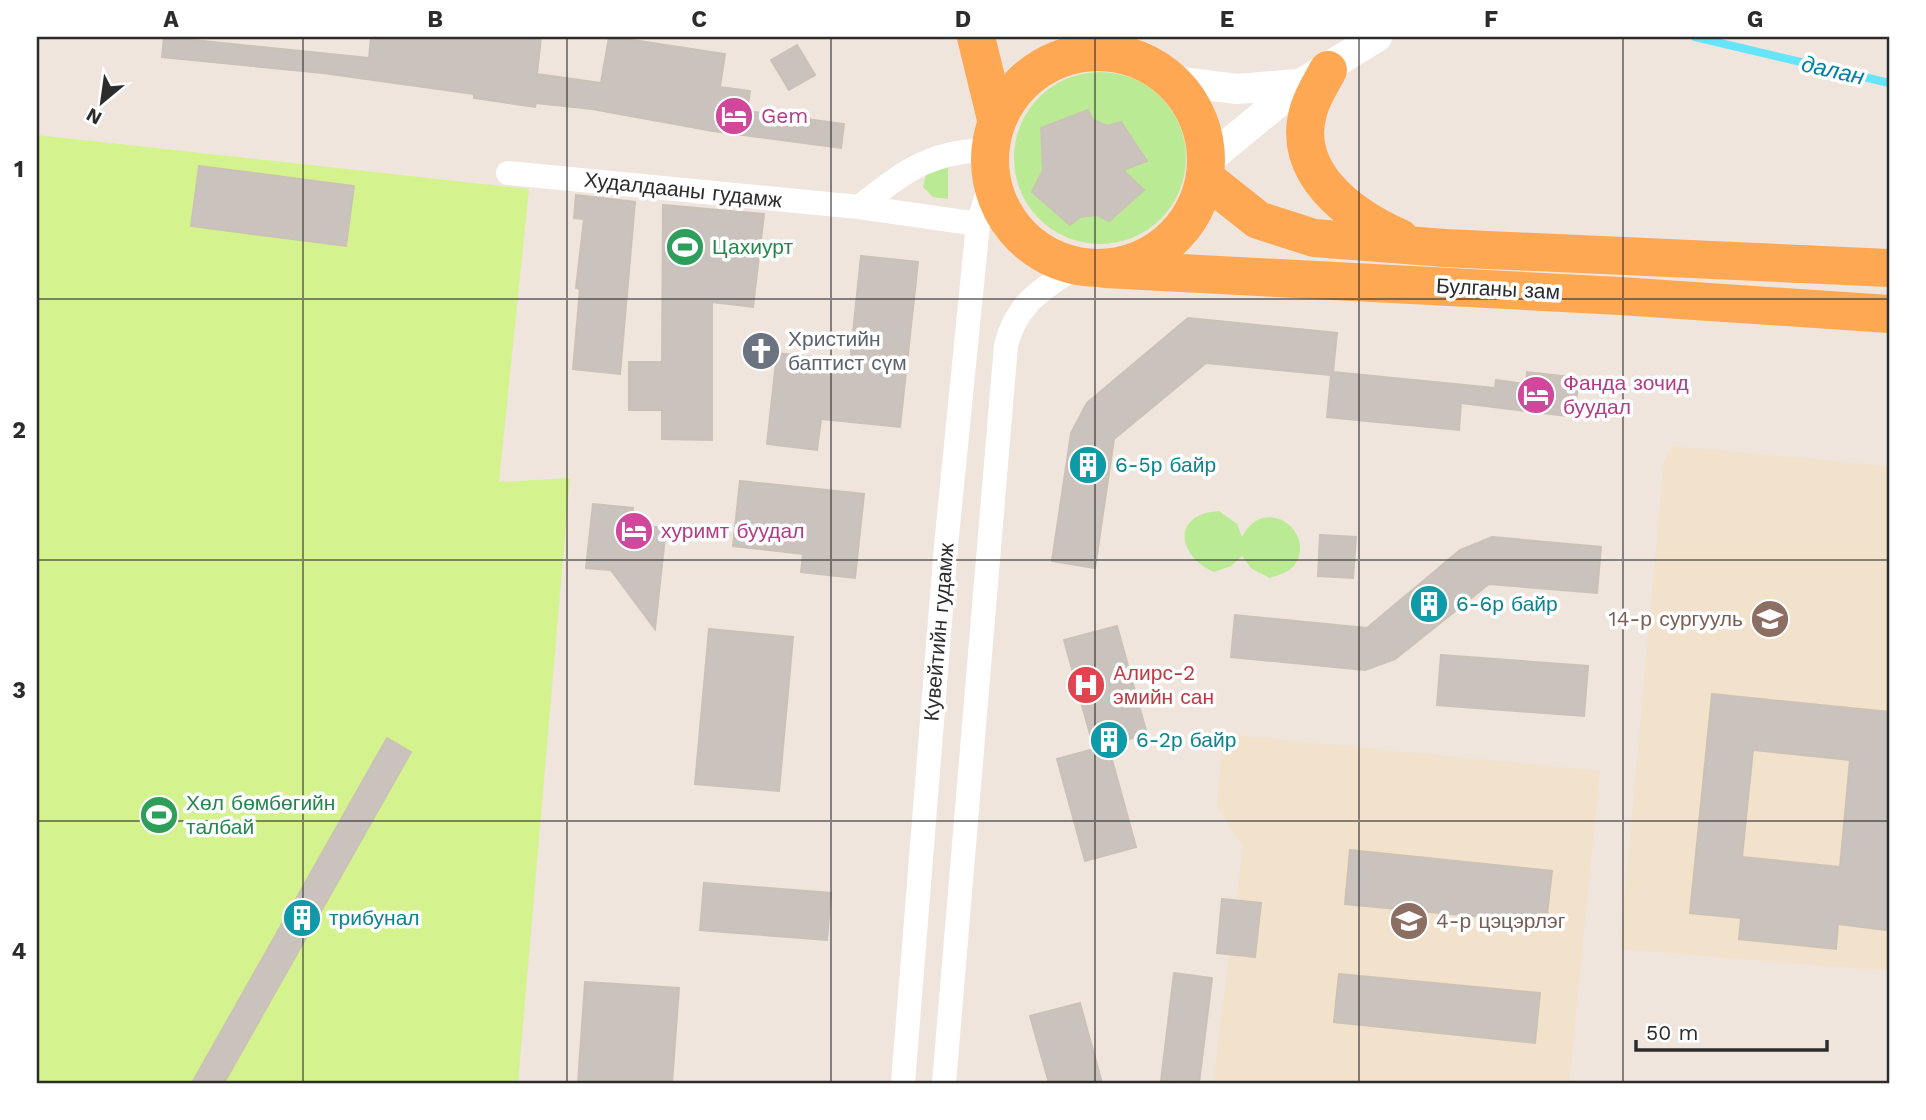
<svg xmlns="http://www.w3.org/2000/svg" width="1926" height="1120" viewBox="0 0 1926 1120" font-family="'Work Sans',sans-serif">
<rect width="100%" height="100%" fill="#efe5dd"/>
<!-- education -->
<path fill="#f2e1cb" d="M1672,446l217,20v505l-269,-22 44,-488z
M1224,734l376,37 -31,312h-356l30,-236 -26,-41z"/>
<!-- green -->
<path fill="#bbea94" d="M1014 158a86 86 0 1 1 172 0a86 86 0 1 1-172 0Z
M948,166v33l-15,-2 -10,-10 3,-12z
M1219,511l18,13 5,13c21,-42 71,-9 55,24 -4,10 -18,14 -27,17l-18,-9 -10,-13 -11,10 -17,6c-38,-17 -42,-58 5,-61z"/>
<!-- pitch -->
<path fill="#d4f38f" d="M37,135l492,54 -30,293 71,-4 -52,605h-481z"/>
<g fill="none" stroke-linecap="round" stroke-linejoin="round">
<!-- stream -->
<path stroke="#66e4fa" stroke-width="8" d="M1695,37l194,46"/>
</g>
<!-- building -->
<path fill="#cac2bc" stroke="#cbc1b6" stroke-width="2" fill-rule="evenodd" d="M164,37l205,21 2,-21h170l-4,37 64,9 8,-46h24v3l92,14 -5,33 30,4 -3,20 97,13 -3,24 -128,-17 -121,-22 -56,-6 -1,4 -61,-9v-4l-151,-21 -161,-16z
M797,45l18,30 -26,15 -18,-30z
M1088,110l4,9 15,7 14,-4 26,39 -24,9 21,20 -35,31 -12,-6 -17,2 -10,8 -38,-33 11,-22 -2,-42z
M199,166l155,20 -8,60 -155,-20z
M576,195l59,7 -15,172 -47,-5 7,-80 -4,-1 8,-69 -10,-1z
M663,205l101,9 -11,93 -41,-5v138l-50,-1v-29h-33v-48h33z
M861,256l57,6 -18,165 -79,-8 -4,31 -50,-6 10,-91 73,8z
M1188,318l149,15 -4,39 162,16 1,-8 30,4 1,-12 52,6 -5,39 -113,-14 -2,27 -132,-13 4,-42 -125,-12 -92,76 -19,129 -43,-7 19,-128 16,-30z
M740,481l124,13 -9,84 -54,-6 2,-18 -70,-8z
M593,504l40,4 -2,17 35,3 -11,101 -44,-59 -25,-2z
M1320,535l36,2 -3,41 -35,-2z
M1492,537l109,10 -4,46 -108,-9 -94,75 -30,11 -134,-13 4,-42 132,13 93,-78z
M1117,626l30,108 -42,12 3,-1 28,102 -51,14 -28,-102 37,-10 -30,-109z
M709,629l84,8 -14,154 -84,-7z
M1441,655l147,11 -4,50 -147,-11z
M1712,694l177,18 -2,218 -49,-6 -2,25 -97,-10 2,-21 -51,-5zM1753,750l97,10 -10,107 -98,-10z
M387,738l24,14 -187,331h-32z
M1350,850l202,21 -6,52 -201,-19z
M704,883l127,10 -4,47 -127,-10z
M1222,899l39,4 -6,54 -38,-4z
M1174,973l38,5 -13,105 -38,-2z
M1339,974l201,19 -5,50 -201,-21z
M585,982l94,6 -7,95h-94z
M1080,1003l22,80h-53l-19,-67z"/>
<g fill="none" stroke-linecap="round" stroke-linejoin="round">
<!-- minor -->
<path stroke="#fff" stroke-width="24" d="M508,173l351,34 119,17
M859,207c45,-35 70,-56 130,-57
M903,1083l43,-537 32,-322 13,-41
M944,1083l62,-738c11,-42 34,-54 69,-78"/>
<!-- tertiary -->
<path stroke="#fff" stroke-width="30" d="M1173,81l64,8 61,-5
M1207,161l95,-78 75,-46"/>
<!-- trunk -->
<path stroke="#fea854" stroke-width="38" d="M976,37l20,82
M990 160a108 108 0 1 1 216 0a108 108 0 1 1-216 0Z
M1328,70c-6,12 -15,25 -19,39 -20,63 41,107 91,129
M1205,178l53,42 56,18 131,10 444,20
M1105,269l515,27 269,18"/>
</g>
<!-- grid -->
<path fill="none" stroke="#2c2c2c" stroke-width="2" stroke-opacity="0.55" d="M303,37v1046M567,37v1046M831,37v1046M1095,37v1046M1359,37v1046M1623,37v1046M37,299h1852M37,560h1852M37,821h1852"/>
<!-- icons -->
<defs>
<g id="hotel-disc" transform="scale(2.0125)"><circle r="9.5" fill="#d1479c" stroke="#fff"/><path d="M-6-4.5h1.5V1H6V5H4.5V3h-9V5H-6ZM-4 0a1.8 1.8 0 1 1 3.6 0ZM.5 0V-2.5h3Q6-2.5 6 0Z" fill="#fff"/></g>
<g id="stadium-disc" transform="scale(2.0125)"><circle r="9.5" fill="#2e9e5b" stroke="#fff"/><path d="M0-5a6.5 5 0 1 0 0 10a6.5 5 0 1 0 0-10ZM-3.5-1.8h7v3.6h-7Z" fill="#fff"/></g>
<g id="church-disc" transform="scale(2.0125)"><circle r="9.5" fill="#6b7280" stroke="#fff"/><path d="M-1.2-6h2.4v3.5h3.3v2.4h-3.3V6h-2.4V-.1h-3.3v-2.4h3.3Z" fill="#fff"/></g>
<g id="building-disc" transform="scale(2.0125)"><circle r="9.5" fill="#0f9aa8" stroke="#fff"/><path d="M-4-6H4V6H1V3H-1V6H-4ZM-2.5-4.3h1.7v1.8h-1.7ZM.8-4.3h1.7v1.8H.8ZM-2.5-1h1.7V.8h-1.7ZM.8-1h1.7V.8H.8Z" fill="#fff"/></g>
<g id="school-disc" transform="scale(2.0125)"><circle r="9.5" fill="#8d6e63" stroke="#fff"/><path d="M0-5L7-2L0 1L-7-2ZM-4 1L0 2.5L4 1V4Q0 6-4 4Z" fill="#fff"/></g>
<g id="hospital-disc" transform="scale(2.0125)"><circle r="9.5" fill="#e0444e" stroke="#fff"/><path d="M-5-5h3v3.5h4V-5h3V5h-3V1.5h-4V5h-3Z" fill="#fff"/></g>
</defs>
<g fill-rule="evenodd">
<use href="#hotel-disc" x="734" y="116"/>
<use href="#stadium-disc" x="685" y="247"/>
<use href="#church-disc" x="761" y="351"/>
<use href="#hotel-disc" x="1536" y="395"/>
<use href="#building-disc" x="1088" y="465"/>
<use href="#hotel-disc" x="634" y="531"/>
<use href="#building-disc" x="1429" y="604"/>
<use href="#school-disc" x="1770" y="619"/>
<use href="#hospital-disc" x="1086" y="685"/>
<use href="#building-disc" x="1109" y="740"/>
<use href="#stadium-disc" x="159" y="815"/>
<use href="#building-disc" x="302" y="918"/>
<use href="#school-disc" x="1409" y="921"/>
</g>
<g text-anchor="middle" stroke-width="7" stroke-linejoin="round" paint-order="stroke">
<!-- hotel labels -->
<g font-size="21" fill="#b23c85" stroke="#fff" text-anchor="start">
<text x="761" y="123">Gem</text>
<text x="1563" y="390">Фанда зочид<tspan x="1563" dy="24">буудал</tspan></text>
<text x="661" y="538">хуримт буудал</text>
</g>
<!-- street labels -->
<g font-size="21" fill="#2c2c2c" stroke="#fff">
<text transform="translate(683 190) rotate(6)" y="7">Худалдааны гудамж</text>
<text transform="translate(1498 289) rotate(3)" y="7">Булганы зам</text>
<text transform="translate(939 632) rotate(-85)" y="7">Кувейтийн гудамж</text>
</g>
<!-- leisure labels -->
<g font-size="21" fill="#27864d" stroke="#fff" text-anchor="start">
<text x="712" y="254">Цахиурт</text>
<text x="186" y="810">Хөл бөмбөгийн<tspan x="186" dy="24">талбай</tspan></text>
</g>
<!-- worship labels -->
<g font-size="21" fill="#5b616d" stroke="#fff" text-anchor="start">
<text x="788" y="346">Христийн<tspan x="788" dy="24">баптист сүм</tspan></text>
</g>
<!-- culture labels -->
<g font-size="21" fill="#0d838f" stroke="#fff" text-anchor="start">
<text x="1115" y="472">6-5р байр</text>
<text x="1456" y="611">6-6р байр</text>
<text x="1136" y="747">6-2р байр</text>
<text x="329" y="925">трибунал</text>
</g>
<!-- education labels -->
<g font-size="21" fill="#785e54" stroke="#fff" text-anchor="end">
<text x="1743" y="626">14-р сургууль</text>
<text x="1436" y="928" text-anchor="start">4-р цэцэрлэг</text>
</g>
<!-- health labels -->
<g font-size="21" fill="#be3a42" stroke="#fff" text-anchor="start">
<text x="1113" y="680">Aлирс-2<tspan x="1113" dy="24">эмийн сан</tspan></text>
</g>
<!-- water labels -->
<g font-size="23" font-style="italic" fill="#017ea3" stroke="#fff">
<text transform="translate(1833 70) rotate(13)" y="8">далан</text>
</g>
</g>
<!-- border -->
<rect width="1926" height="1120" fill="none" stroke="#ffffff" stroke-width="77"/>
<!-- north arrow -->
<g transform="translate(102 102) rotate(209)" stroke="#ffffff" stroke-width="5" paint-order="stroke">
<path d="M0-5L12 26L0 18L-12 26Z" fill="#2c2c2c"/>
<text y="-10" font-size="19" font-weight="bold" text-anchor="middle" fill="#2c2c2c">N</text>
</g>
<!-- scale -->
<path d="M1636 1040v10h191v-10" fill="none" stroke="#2c2c2c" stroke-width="3.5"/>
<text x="1646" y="1040" font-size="21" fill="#2c2c2c" stroke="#ffffff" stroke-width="5" paint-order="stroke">50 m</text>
<rect x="38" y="38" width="1850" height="1044" fill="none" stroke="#2c2c2c" stroke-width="2.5"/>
<g font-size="23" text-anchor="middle" font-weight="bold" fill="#2c2c2c">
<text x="171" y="27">A</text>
<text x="435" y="27">B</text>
<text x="699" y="27">C</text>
<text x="963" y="27">D</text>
<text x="1227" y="27">E</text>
<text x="1491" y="27">F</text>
<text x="1755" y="27">G</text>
<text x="19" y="177">1</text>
<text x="19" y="438">2</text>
<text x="19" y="698">3</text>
<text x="19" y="959">4</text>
</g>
</svg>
